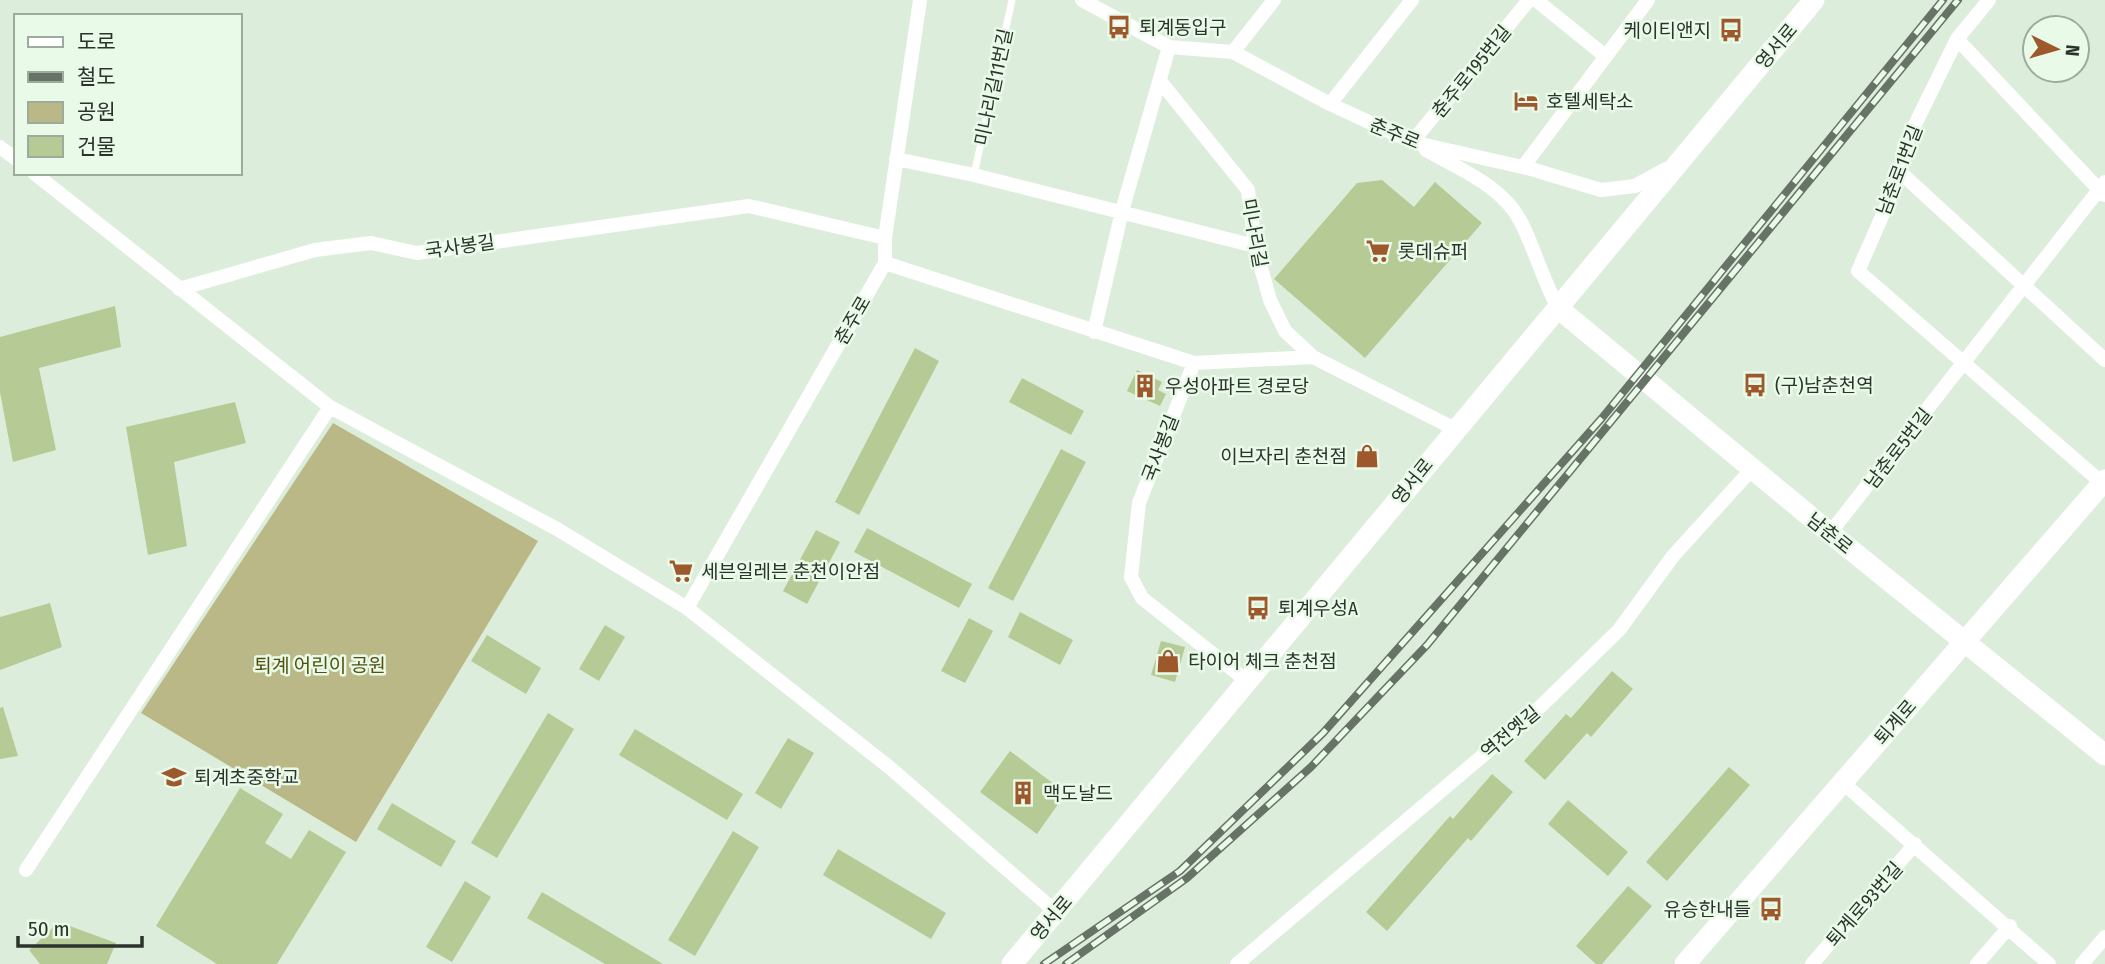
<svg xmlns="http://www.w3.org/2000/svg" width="2105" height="964" viewBox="0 0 2105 964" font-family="'Fira Sans Condensed','Noto Sans KR',sans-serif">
<rect width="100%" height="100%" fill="#dceedb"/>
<!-- green -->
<path fill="#b9b886" d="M333,423l205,118 -182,301 -215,-129z"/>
<!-- building -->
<path fill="#b6ca96" d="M1382,180l32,27 21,-25 47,41 -117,135 -91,-79 83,-96z
M115,306l6,41 -82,21 17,82 -43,12 -13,-70v-55z
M915,348l24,13 -80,154 -24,-13z
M1137,370l25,12 -4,8 8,4 -6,12 -33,-15z
M1022,378l62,33 -13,24 -62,-33z
M235,402l11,41 -72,19 13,84 -39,9 -22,-128z
M1061,449l25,13 -73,139 -25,-13z
M867,528l105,56 -13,24 -105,-56z
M816,530l24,12 -33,62 -24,-13z
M50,603l12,44 -62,23v-53z
M1020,612l53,28 -13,25 -52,-28z
M969,618l24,13 -28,52 -24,-12z
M605,625l20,12 -26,44 -20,-12z
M487,635l54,33 -15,26 -55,-33z
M1161,641l24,6 -10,35 -24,-7z
M1612,671l21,18 -42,48 -4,-4 -42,47 -21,-19 42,-47 5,4z
M3,707l15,49 -18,3v-51z
M548,713l26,16 -77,129 -26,-15z
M635,729l108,65 -16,26 -108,-65z
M788,738l26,15 -33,56 -26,-16z
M1010,751l56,42 -29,41 -57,-42z
M1729,767l21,18 -83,96 -21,-19z
M1492,774l21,18 -42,49 -3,-3 -81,93 -21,-19 84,-96 3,3z
M240,788l43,26 -18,29 26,16 18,-29 37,22 -69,112h-60l-61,-38z
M1568,800l60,52 -20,24 -60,-52z
M392,803l64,38 -15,26 -64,-38z
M733,831l26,16 -64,109 -27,-16z
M838,849l108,64 -15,26 -108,-64z
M465,881l26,16 -39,65 -26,-15z
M1628,886l24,20 -50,58h-6l-20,-18z
M542,892l121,72h-58l-78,-46z
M59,922l57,21 -9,21h-67l-11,-14z"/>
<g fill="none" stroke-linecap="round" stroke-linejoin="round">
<!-- lane -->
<path stroke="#fff" stroke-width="7" d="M974,175l38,-175"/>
<!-- street -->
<path stroke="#fff" stroke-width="14" d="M1082,0l87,47 64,5 97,52 82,38 119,27 70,21 34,-4 31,-17
M1536,0l68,55
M1989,0l-32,39 -53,108 -3,26 -43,98 244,212
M1957,39l147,156
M1233,52l41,-52
M1160,81l88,109 7,56 15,54 15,31 28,26
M1330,104l82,-104
M1412,142l117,-142
M0,147l16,12
M1426,150c33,19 77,36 95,72 14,28 22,58 37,86
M896,159l78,16 281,71
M1523,167l125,-167
M34,173l296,234 227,122 130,79 202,159 167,145
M1901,173l204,187
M885,263l309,100 119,-6 142,72
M179,289l136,-39 56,-7 46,10 332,-47 136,32
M1094,332l28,-121 47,-164
M1194,363l-55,140 -8,74 11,21 105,83
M1830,533l275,-351
M687,608l198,-345v-25l35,-238
M1842,782l207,182
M26,870l304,-463
M1237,964l303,-257 79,-77 54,-74 79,-87
M1812,964l103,-120
M1977,964l33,-38
M2082,964l23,-27"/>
<!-- secondary -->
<path stroke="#fff" stroke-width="21" d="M1558,308l272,225 275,222
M1012,964l802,-964
M1685,964l420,-484"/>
<!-- rail casing -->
<g stroke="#687367" stroke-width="8">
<path id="rail" d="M1044,964l136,-93 143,-138 279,-315 341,-418
M1066,964l121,-86 124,-111 116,-122 531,-645"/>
</g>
<!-- rail -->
<use href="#rail" stroke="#e9fbe8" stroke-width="5" stroke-dasharray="16" stroke-linecap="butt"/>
</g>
<!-- icons -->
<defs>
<g id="bus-bare" transform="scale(1.89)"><path d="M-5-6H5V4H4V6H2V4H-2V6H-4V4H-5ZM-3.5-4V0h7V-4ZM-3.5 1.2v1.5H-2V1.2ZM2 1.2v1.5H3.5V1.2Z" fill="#9d582c" stroke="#e9fbe8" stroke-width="2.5" paint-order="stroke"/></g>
<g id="hotel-bare" transform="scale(1.89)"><path d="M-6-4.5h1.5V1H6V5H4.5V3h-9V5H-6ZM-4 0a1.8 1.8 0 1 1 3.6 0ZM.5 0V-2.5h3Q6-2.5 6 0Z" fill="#9d582c" stroke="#e9fbe8" stroke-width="2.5" paint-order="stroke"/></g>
<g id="supermarket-bare" transform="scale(1.89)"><path d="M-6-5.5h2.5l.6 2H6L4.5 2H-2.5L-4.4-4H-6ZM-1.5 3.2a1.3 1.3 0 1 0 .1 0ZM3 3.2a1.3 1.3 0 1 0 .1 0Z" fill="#9d582c" stroke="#e9fbe8" stroke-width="2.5" paint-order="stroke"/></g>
<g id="building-bare" transform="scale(1.89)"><path d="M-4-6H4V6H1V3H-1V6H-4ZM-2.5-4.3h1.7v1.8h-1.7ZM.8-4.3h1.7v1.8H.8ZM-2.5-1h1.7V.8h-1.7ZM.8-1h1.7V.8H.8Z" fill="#9d582c" stroke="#e9fbe8" stroke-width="2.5" paint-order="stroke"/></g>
<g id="shop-bare" transform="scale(1.89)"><path d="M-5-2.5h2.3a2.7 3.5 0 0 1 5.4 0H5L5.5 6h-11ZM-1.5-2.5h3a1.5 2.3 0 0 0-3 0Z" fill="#9d582c" stroke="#e9fbe8" stroke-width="2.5" paint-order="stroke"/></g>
<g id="school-bare" transform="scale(1.89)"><path d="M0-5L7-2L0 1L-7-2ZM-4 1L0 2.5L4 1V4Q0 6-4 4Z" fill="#9d582c" stroke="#e9fbe8" stroke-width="2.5" paint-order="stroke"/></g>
</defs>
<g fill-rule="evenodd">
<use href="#bus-bare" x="1119" y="27"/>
<use href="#bus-bare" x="1731" y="30"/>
<use href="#hotel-bare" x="1526" y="101"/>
<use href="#supermarket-bare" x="1378" y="251"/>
<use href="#bus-bare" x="1755" y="385"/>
<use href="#building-bare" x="1145" y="386"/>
<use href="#shop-bare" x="1367" y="456"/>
<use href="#supermarket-bare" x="681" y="571"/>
<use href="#bus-bare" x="1258" y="608"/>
<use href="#shop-bare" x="1168" y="661"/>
<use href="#school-bare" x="174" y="777"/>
<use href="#building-bare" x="1023" y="793"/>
<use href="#bus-bare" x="1771" y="909"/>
</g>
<g text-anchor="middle" stroke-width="5" stroke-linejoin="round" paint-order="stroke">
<!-- poi labels -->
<g font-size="19" fill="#2c332c" stroke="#e9fbe8" text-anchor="start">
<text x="1139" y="34">퇴계동입구</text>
<text x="1711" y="37" text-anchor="end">케이티앤지</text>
<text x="1546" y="108">호텔세탁소</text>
<text x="1398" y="258">롯데슈퍼</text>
<text x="1775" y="392">(구)남춘천역</text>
<text x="1165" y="393">우성아파트 경로당</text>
<text x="1347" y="463" text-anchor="end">이브자리 춘천점</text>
<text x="701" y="578">세븐일레븐 춘천이안점</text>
<text x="1278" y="615">퇴계우성A</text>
<text x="1188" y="668">타이어 체크 춘천점</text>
<text x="194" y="784">퇴계초중학교</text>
<text x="1043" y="800">맥도날드</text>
<text x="1751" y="916" text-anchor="end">유승한내들</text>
</g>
<!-- street labels -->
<g font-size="19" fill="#2c332c" stroke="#e9fbe8">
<text transform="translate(1776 46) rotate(-50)" y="7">영서로</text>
<text transform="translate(1471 71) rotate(-51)" y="7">춘주로195번길</text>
<text transform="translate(993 87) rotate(-78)" y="7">미나리길11번길</text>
<text transform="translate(1395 133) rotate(22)" y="7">춘주로</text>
<text transform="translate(1899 170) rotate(-69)" y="7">남춘로1번길</text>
<text transform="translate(1255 233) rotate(80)" y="7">미나리길</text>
<text transform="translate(460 246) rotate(-8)" y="7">국사봉길</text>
<text transform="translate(852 320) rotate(-60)" y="7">춘주로</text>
<text transform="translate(1160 448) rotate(-69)" y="7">국사봉길</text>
<text transform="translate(1898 448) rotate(-52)" y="7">남춘로5번길</text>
<text transform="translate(1412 481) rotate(-51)" y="7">영서로</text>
<text transform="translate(1830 533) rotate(39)" y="7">남춘로</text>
<text transform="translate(1895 722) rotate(-49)" y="7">퇴계로</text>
<text transform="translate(1510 732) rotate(-40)" y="7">역전옛길</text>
<text transform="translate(1864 904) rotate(-49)" y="7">퇴계로93번길</text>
<text transform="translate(1051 918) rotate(-50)" y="7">영서로</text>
</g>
<!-- park labels -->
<g font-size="19" fill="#534f0d" stroke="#e9fbe8">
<text x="320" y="672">퇴계 어린이 공원</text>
</g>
</g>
<!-- legend -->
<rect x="14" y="14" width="228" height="161" fill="#e9fbe8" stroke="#9dab9d" stroke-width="2"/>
<rect x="28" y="37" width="35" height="10" fill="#ffffff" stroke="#9dab9d" stroke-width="2"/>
<text x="77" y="49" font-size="21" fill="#2c332c">도로</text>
<rect x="28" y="72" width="35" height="10" fill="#687367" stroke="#9dab9d" stroke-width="2"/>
<text x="77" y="84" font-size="21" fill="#2c332c">철도</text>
<rect x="28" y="102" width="35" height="21" fill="#b9b886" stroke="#9dab9d" stroke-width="2"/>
<text x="77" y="119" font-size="21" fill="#2c332c">공원</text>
<rect x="28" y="136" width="35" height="21" fill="#b6ca96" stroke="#9dab9d" stroke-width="2"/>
<text x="77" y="154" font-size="21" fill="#2c332c">건물</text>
<!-- north arrow -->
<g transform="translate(2056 49) rotate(95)"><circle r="33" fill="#e9fbe8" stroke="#9dab9d" stroke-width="2"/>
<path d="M0-5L12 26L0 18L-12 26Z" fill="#9d582c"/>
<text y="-10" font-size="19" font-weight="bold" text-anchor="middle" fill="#2c332c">N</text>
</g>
<!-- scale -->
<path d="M18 936v10h124v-10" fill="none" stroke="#2c332c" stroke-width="3.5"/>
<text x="28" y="936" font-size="21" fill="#2c332c" stroke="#e9fbe8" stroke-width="5" paint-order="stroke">50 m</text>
</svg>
